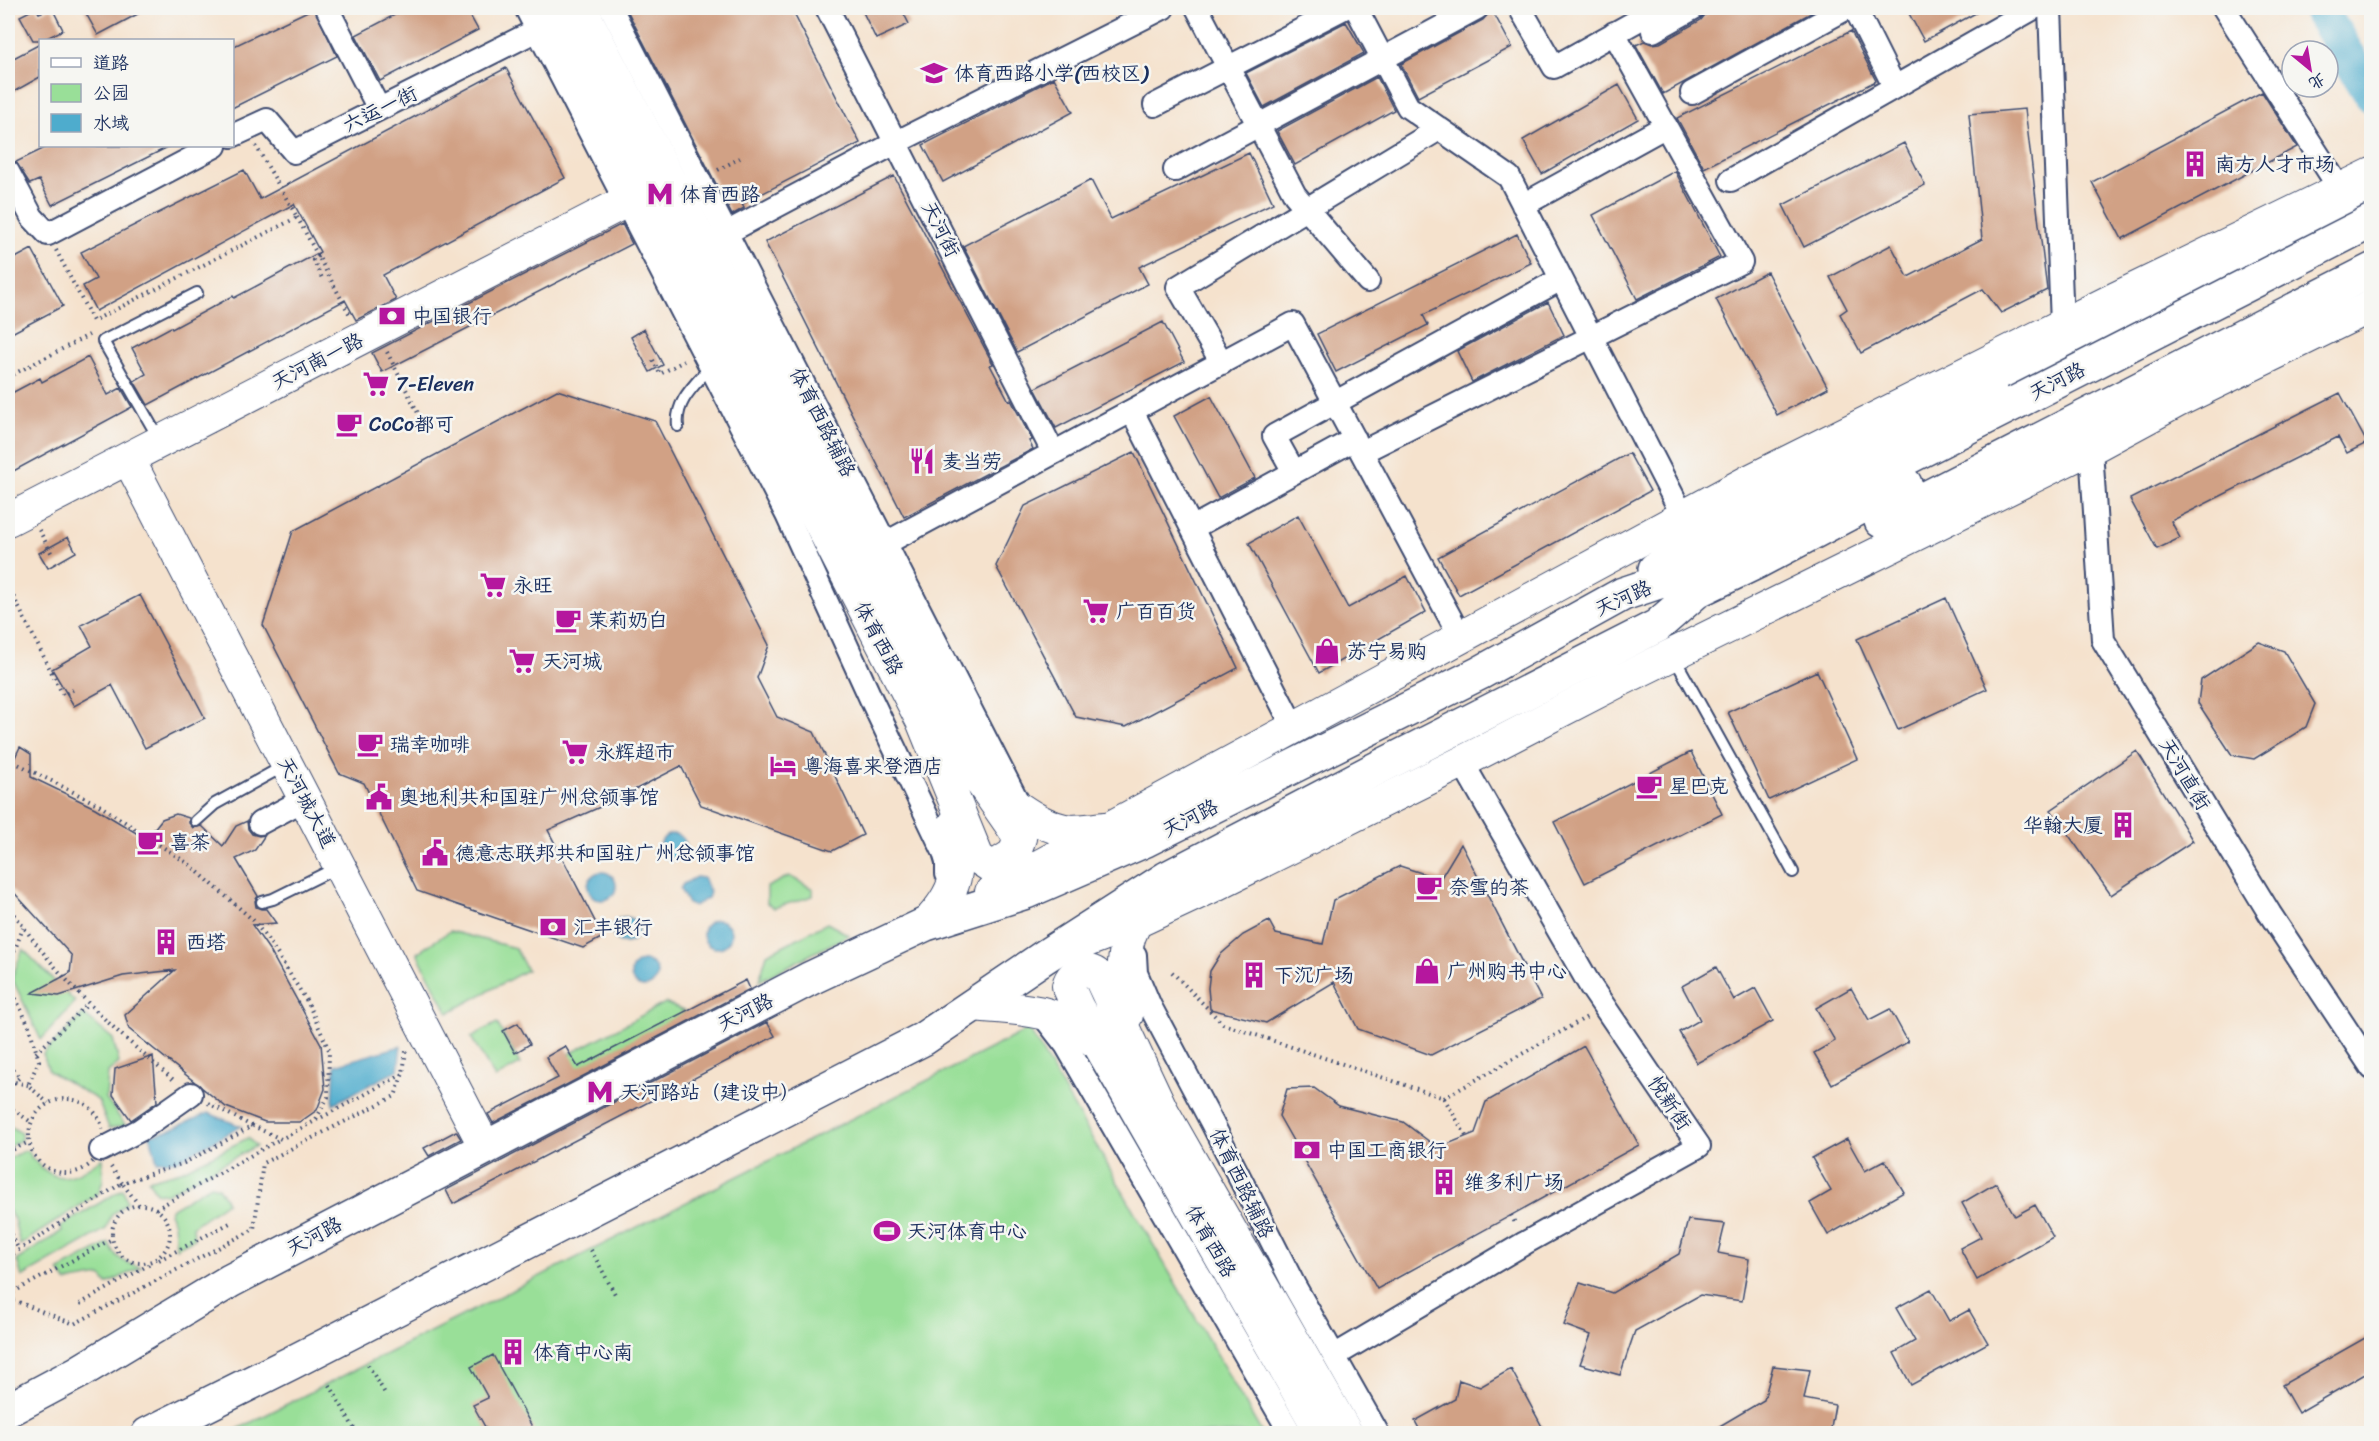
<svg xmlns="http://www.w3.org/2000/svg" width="2379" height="1441" viewBox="0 0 2379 1441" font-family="Sriracha,'LXGW WenKai TC',sans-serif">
<rect width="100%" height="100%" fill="#f6f6f2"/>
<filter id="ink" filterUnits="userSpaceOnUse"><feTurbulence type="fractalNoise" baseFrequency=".0167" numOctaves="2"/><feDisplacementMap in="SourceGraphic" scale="12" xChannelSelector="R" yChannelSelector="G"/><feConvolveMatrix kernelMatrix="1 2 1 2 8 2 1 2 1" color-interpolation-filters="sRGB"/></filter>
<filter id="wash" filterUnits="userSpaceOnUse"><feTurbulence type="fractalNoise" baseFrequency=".008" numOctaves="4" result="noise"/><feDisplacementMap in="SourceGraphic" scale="24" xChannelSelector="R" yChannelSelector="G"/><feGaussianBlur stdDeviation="1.35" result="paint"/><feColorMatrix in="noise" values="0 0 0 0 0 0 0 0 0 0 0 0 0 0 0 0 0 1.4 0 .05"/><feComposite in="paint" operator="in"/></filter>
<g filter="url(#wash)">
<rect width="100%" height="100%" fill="#f5e2cd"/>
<!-- green -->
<path fill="#99df98" stroke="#5a877b" stroke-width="1.5" d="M789,876l24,13v7l-39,12 -7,-5v-16z
M827,923l22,12 -90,46 8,-27z
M450,931l65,17 12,22 -79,43 -31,-60z
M23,949l52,53 -34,38 -29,-62z
M665,1003l23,10 -132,69 4,-23z
M83,1014l30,25 6,24 -11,9 -2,27 20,27 -17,2 -11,-28 -49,-29 -6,-17z
M497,1023l23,41 -25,14 -24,-41z
M1029,1029l233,404 -1034,1z
M8,1125l13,8v7l-13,7z
M248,1138l8,8 -90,48 -10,-2 -8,-12 33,-9z
M26,1150c26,36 42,33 76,8l1,22 -4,13 -79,52 -6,-26 -6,-10v-50z
M211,1185l7,2 9,15 -34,24 1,13 -18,9 -2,-25 -5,-10 3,-5z
M123,1189l4,13 -16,14 -5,13 -84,48 -5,-17 45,-29 -1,-5z
M109,1243c6,15 16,21 32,24l-34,17 -6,-8 -35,6 -7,-12z"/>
<!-- water -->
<path fill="#4eaccd" stroke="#346e96" stroke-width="1.5" d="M660 847a13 13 0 1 1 26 0a13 13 0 1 1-26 0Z
M588 886a14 14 0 1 1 28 0a14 14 0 1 1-28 0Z
M696,877l7,1 7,14 -2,6 -14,8 -6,-2 -8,-15 3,-5z
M612 930a13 13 0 1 1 26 0a13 13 0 1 1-26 0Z
M703 934a14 14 0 1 1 28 0a14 14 0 1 1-28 0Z
M631 974a13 13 0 1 1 26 0a13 13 0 1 1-26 0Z
M401,1046l-3,24 -65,34 2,-39z
M208,1113l33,13 -64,35h-20l-7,-26 17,-4z"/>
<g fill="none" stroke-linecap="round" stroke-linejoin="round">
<!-- river -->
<path stroke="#4eaccd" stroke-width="36" d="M2319,8l53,87"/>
</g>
<g id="blocks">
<!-- building -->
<path fill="#d1a185" d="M36,8l3,5 13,-5 11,22 -20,10h-10l-13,-24z
M83,8h66l-51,27z
M314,8l23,48 -105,52v-61z
M408,8h58l12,22 -98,51 -24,-46z
M626,8h165l69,135 -118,61 2,4 -12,7z
M861,8h40l8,16 -33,15z
M1707,8h113l-157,86 -27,-49 8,-4 8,3 8,-1 41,-23 5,-6z
M1906,8h79l-61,33z
M1492,10l20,37 -94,50 -17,-33 82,-44z
M1346,22l18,31 -100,54 -18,-34z
M1851,31l25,50 -172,87 -27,-50z
M40,44v33l-32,18v-34z
M506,68l59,110 -182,97 13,25 -40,20 -11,-20 -197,105 -14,-24 12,-7 -14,-26 39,-21 1,2 61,-33 1,2 86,-46 -26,-48 -198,107 -13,-25 13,-7 -15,-27 163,-82 16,29z
M1377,77l17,33 -99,55 -18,-34z
M1054,78l19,34 -130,70 -20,-37z
M1619,85l19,34 -96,55 -19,-34z
M2262,92l35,55 -175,92 -30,-57z
M2025,109l22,181 -46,23 -18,-24 -122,64 -21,-39 7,-5 -17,-32 61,-32 17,32 74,-38 -13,-125z
M1904,143l21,42 -121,62 -21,-42z
M49,146h121l-118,59 -13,-25 -9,4 -14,-22z
M1249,153l24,50 -134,64 9,17 -131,68 -54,-106 128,-66 20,39z
M1675,171l45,86 -83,42 -44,-84z
M894,176l99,188 -3,1 19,36 2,-1 21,40 -3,1 4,8 -129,68 -139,-275z
M622,224l10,20 -250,128 -10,-19z
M1517,234l14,29 -108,52 5,10 -92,47 -19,-38z
M32,249l31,57 -55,29v-73z
M1767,272l61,116 -51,27 -61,-116z
M1548,302l16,33 -92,47 -15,-31z
M1163,322l21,40 -128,66 -21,-40z
M644,329l19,36 -13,7 -19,-35z
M88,357l20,38 13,-7 11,19 -124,67v-79l32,-17 2,4z
M557,390l98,31 114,224 -12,33 20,39 37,15 49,103 -31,16 -131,-46 -20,-39 -72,37 -61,27 55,107 -20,11 -166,-57 -53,-108 -25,-10 -76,-148 30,-94z
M2340,393l27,50 -20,10 -9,-16 -167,84 9,17 -23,11 -27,-50z
M1211,396l44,82 -37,20 -44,-82z
M1134,452l104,216 -112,59 -50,-10 -80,-151 29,-60z
M1629,453l21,38 -191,104 -21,-38z
M1298,515l50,93 59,-32 19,36 -107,61 -70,-130z
M68,537l8,15 -28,16 -9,-15z
M140,595l65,123 -60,30 -33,-63 -38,21 -22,-37 40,-23 -11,-21z
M1946,598l41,91 -89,41 -41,-91z
M2259,642l25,9 31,53 -9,23 -52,32 -22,-4 -34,-52 3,-23z
M1817,671l40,88 -88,41 -41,-88z
M20,747l11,7v23l64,31 51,31 16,-20 14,-5 13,4v5l4,5 9,-2 21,20 13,-20 11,-5 1,8 4,5 7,2 6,-1 -10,15 -19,9 22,37 -3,5 1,6 5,2h5l10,14 -24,2 18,26 51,93 4,45 -8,21 -17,12h-35l-39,-15 -97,-78 -4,-14 50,-45 -52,6 -64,20 -27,-3 38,-20 2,-17 -64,-70v-114z
M2137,751l56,90 -82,54 -60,-85z
M1691,752l31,62 -137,69 -31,-61z
M1461,844l80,155 -110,56 -73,-26 -24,-47 -68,41 -56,-14 -2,-21 2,-17 10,-16 23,-20 26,-14 7,13 47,10 10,-44 67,-34 40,13z
M1716,967l18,33 21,-12 18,33 -76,42 -18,-31 21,-12 -18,-34z
M746,980l4,9 -257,134 -5,-9 70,-36 -12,-21 19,-11 13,21z
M1851,988l18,32 21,-11 18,33 -76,42 -18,-31 21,-12 -19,-33z
M767,1022l8,14 -322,168 -7,-14z
M518,1023l12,21 -15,9 -12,-22z
M1584,1046l55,99 -262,144 -98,-173 8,-27 27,-1 25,18 64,16 35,26 37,-15 11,-31z
M153,1056l4,46 -26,18 -18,-25 2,-26z
M456,1131l5,8 -32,17 -5,-8z
M1847,1139l18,32 20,-11 19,32 -76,43 -18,-32 21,-12 -19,-33z
M1996,1183l19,33 20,-11 18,32 -76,43 -17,-32 21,-11 -19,-34z
M1688,1220l37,4 -7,29 31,6 -7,42 -42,-6 -65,36 -15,44 -40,-11 11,-29 -27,-10 16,-42 32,10 67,-39z
M1931,1289l18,32 20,-11 19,33 -77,42 -17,-32 21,-12 -19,-33z
M2372,1334v36l-74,43 -16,-28z
M493,1355l43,79h-47l-16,-29 15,-7 -17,-31z
M1773,1366l37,4 -6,29 31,6 -5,29h-124l58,-34z
M1511,1369l35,65h-124l-7,-13 40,-22 4,-19 21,7z"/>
</g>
</g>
<g filter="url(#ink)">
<use href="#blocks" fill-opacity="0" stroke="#3c4a6f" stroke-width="1.5"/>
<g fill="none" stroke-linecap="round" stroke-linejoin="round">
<!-- lane casing -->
<g stroke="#3c4a6f" stroke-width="14">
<path id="lane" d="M678,426c-3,-25 17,-41 32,-59
M159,439l-56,-98 94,-48
M1674,657l119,215
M196,821l19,-17 69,-38
M262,902l11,-3 65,-32"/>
</g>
<!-- street casing -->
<g stroke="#3c4a6f" stroke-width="26">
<path id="street" d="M327,8l52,101
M526,8l261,507 84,184 73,153 3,10v12
M611,8l411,802
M827,8l226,444
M1197,8l98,187 73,86
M1356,8l52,99 101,70 174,339
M1520,8l34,59 106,-59
M1855,8l39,78
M2050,8l12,317
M2224,8l116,181
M1653,31l41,-23
M1692,93l155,-85
M1155,105l189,-97
M232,136l35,-16 27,32 257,-129
M1175,170l302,-162
M8,172l24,45 16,17 167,-88
M1731,180l303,-172
M1523,205l143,-79
M713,240l184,-98 266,-134
M1222,363l-44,-76 261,-158
M1132,411l162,317
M2091,448l12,192 167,274 102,154
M1362,452l379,-190 -127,-229
M1294,472l-20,-36 287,-157
M1192,528l163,-89
M886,543l407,-219 168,314
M260,823l45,-24
M1135,955l1,18 14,33 62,117 83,164 83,147
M1041,1013l25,32 225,389
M101,1150l39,-20 51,-36
M1334,1356l191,-113 174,-97 -108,-159 -129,-225"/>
</g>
<!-- secondary casing -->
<g stroke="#3c4a6f" stroke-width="34">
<path id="secondary" d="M555,8l368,715 55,135 12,8 7,-1 17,-11 6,-16 -39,-56 -22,-39 -378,-735
M128,458l357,689
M8,520l640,-330
M994,791c23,15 48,37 77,40 11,0 23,-2 34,-3
M991,892l756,-410 369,-184 256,-124
M926,924c33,-33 34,-55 29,-101
M1076,945l58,-22 77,-36 251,-125 155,-80 474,-234 85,-46 196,-96
M975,1005c45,5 85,2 119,36
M1127,1015c-6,-38 -7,-72 16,-104
M1322,1434l-244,-426 -10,-22c4,-16 22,-21 32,-8l62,132 185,324"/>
</g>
<!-- highway casing -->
<g stroke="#3c4a6f" stroke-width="36">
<path id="highway" d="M1881,521l491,-251
M1655,569l40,-30 65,-35 367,-187 245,-120
M8,1410l71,-38 151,-91 581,-303 115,-54 100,-32 120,-52 334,-167 143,-79 48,-16 344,-175
M148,1434l143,-71 632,-324 121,-82 123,-79 203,-106 287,-146 40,-35 60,-29 148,-78"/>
</g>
<!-- path -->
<path stroke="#3c4a6f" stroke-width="4" stroke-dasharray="1.5 4.5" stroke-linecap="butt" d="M718,170l22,-12
M297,217l54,100
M8,231l8,-4
M56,250l37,71 199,-101 5,-3 -41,-71
M318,256l-5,4 9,18
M387,352l31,61
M653,360l7,14 24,-13
M8,377l81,-42
M39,530l14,26
M8,586l55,109 10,-5
M8,759l91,46 91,60 63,55 18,24 37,59 21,47 -1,47 -13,24
M8,904c45,70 103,124 167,177
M8,968l15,-40
M1172,972l51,52 221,74 22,38
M8,982l21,44 10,35 -11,24 20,18
M36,1053l52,-49
M8,1066l12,11 -10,9 -2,-3
M15,1082l13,3
M1444,1098l143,-81
M29 1136a37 37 0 1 1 74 0a37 37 0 1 1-74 0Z
M208,1103l44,23
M8,1106l23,16
M8,1152l21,-10
M111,1167l11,16 62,-20 69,-37 28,13 122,-65
M112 1234a29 29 0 1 1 58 0a29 29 0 1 1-58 0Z
M156,1209l124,-70
M1511,1215l5,10
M8,1229l11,21
M591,1250l24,44
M8,1257l114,-74 17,22
M159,1260l71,-37
M8,1295l104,-56
M8,1298l66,26 180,-95 9,-66 132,-67 8,-23 3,-22
M80,1304l72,-41
M368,1365l18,30
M330,1385l27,49"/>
<!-- lane -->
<use href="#lane" stroke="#fff" stroke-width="10"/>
<!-- street -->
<use href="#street" stroke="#fff" stroke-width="22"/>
<!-- secondary -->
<use href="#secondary" stroke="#fff" stroke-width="32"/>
<!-- highway -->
<use href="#highway" stroke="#fff" stroke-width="33"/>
<!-- highway-bridge casing -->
<g stroke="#3c4a6f" stroke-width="36" stroke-linecap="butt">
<path id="highway-bridge" d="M2015,403l357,-182"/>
</g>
<!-- highway-bridge -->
<use href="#highway-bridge" stroke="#fff" stroke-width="33"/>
</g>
</g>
<!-- icons -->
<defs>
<g id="school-bare" transform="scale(2.07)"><path d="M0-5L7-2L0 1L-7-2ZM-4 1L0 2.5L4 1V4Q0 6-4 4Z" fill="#b5179e" stroke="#f6f6f2" stroke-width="2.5" paint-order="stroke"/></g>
<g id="building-bare" transform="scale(2.07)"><path d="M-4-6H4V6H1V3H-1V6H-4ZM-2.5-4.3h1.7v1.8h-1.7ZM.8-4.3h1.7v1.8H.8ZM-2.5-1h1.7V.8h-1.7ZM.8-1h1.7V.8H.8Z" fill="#b5179e" stroke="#f6f6f2" stroke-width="2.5" paint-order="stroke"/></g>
<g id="metro-bare" transform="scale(2.07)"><path d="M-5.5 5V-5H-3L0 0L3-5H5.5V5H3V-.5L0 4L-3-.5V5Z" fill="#b5179e" stroke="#f6f6f2" stroke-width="2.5" paint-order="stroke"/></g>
<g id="bank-bare" transform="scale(2.07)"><path d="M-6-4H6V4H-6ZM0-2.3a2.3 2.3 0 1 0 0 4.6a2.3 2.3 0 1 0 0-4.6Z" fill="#b5179e" stroke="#f6f6f2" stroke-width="2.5" paint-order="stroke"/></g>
<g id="supermarket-bare" transform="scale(2.07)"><path d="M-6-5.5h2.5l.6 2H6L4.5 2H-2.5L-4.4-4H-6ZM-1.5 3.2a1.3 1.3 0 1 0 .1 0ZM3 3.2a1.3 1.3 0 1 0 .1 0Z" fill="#b5179e" stroke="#f6f6f2" stroke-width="2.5" paint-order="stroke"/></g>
<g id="cafe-bare" transform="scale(2.07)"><path d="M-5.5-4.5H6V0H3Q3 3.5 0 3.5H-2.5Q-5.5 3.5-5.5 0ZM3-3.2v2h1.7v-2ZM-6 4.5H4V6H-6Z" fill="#b5179e" stroke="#f6f6f2" stroke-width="2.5" paint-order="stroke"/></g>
<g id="restaurant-bare" transform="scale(2.07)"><path d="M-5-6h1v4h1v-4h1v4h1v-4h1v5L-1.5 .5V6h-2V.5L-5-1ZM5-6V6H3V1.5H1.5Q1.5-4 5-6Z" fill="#b5179e" stroke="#f6f6f2" stroke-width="2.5" paint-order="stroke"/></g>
<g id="shop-bare" transform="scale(2.07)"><path d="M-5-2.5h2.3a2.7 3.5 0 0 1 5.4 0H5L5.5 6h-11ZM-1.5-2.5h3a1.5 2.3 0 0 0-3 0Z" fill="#b5179e" stroke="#f6f6f2" stroke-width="2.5" paint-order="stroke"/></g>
<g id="hotel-bare" transform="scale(2.07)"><path d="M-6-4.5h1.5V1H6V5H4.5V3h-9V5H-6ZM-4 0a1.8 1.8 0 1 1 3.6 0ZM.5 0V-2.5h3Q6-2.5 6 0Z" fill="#b5179e" stroke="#f6f6f2" stroke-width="2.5" paint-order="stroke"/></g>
<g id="civic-bare" transform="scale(2.07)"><path d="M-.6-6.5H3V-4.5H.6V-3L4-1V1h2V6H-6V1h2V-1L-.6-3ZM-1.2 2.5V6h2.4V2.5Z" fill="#b5179e" stroke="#f6f6f2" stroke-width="2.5" paint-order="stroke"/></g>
<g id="stadium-bare" transform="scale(2.07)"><path d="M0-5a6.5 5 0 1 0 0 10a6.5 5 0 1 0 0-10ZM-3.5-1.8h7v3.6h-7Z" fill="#b5179e" stroke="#f6f6f2" stroke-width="2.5" paint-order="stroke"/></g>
</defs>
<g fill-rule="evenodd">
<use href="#school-bare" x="934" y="73"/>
<use href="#building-bare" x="2195" y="164"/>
<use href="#metro-bare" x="660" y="194"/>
<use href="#bank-bare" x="392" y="316"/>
<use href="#supermarket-bare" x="376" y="384"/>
<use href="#cafe-bare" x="349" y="424"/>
<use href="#restaurant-bare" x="922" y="461"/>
<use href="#supermarket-bare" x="493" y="585"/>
<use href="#supermarket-bare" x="1096" y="611"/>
<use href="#cafe-bare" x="568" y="620"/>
<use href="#shop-bare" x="1327" y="651"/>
<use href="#supermarket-bare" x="522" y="661"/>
<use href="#cafe-bare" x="370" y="744"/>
<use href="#supermarket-bare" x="575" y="752"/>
<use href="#hotel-bare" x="783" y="766"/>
<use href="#cafe-bare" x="1649" y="786"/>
<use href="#civic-bare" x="379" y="797"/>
<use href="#building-bare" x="2123" y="825"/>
<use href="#cafe-bare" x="150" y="842"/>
<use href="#civic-bare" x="435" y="853"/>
<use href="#cafe-bare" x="1429" y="887"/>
<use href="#bank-bare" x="553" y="927"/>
<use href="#building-bare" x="166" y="942"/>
<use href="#shop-bare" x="1427" y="971"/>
<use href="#building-bare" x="1254" y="975"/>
<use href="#metro-bare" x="600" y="1092"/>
<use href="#bank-bare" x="1307" y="1150"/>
<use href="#building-bare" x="1444" y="1182"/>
<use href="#stadium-bare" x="887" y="1231"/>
<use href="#building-bare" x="513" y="1352"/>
</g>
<g text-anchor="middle" stroke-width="5" stroke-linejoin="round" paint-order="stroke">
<!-- poi labels -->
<g font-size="20" fill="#1b2f5e" stroke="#f6f6f2" text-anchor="start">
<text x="954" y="80">体育西路小学(西校区)</text>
<text x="2215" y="171">南方人才市场</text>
<text x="680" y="201">体育西路</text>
<text x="412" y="323">中国银行</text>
<text x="396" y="391">7-Eleven</text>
<text x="369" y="431">CoCo都可</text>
<text x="942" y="468">麦当劳</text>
<text x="513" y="592">永旺</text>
<text x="1116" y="618">广百百货</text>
<text x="588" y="627">茉莉奶白</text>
<text x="1347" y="658">苏宁易购</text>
<text x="542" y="668">天河城</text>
<text x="390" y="751">瑞幸咖啡</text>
<text x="595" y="759">永辉超市</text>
<text x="803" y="773">粤海喜来登酒店</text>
<text x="1669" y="793">星巴克</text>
<text x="399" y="804">奥地利共和国驻广州总领事馆</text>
<text x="2103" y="832" text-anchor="end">华翰大厦</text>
<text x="170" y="849">喜茶</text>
<text x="455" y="860">德意志联邦共和国驻广州总领事馆</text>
<text x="1449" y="894">奈雪的茶</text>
<text x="573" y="934">汇丰银行</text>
<text x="186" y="949">西塔</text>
<text x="1447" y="978">广州购书中心</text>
<text x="1274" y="982">下沉广场</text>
<text x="620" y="1099">天河路站（建设中）</text>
<text x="1327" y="1157">中国工商银行</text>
<text x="1464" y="1189">维多利广场</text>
<text x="907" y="1238">天河体育中心</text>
<text x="533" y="1359">体育中心南</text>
</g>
<!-- street labels -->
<g font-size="20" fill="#1b2f5e" stroke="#f6f6f2">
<text transform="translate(380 109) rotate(-26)" y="7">六运一街</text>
<text transform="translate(941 229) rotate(63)" y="7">天河街</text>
<text transform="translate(317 361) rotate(-27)" y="7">天河南一路</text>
<text transform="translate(2057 381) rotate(-27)" y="7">天河路</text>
<text transform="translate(823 422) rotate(63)" y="7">体育西路辅路</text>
<text transform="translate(1623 598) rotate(-24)" y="7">天河路</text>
<text transform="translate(879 638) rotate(62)" y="7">体育西路</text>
<text transform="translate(2185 774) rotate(59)" y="7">天河直街</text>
<text transform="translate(307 802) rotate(62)" y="7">天河城大道</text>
<text transform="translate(1190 818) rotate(-27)" y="7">天河路</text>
<text transform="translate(745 1012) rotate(-27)" y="7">天河路</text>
<text transform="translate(1670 1103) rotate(56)" y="7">悦新街</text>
<text transform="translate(1242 1183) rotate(64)" y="7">体育西路辅路</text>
<text transform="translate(314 1236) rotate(-28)" y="7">天河路</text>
<text transform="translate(1211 1241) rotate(60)" y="7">体育西路</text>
</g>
</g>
<!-- margin -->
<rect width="2379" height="1441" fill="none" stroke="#f6f6f2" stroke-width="30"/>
<!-- legend -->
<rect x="39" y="39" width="195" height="108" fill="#f6f6f2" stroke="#9ea6b7" stroke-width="1.5"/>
<rect x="51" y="58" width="30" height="9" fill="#ffffff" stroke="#9ea6b7" stroke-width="1.5"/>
<text x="93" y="69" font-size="18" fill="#1b2f5e">道路</text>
<rect x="51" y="84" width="30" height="18" fill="#99df98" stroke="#9ea6b7" stroke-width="1.5"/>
<text x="93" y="99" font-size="18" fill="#1b2f5e">公园</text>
<rect x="51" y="114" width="30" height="18" fill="#4eaccd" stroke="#9ea6b7" stroke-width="1.5"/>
<text x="93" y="129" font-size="18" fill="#1b2f5e">水域</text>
<!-- north arrow -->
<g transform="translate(2310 69) rotate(150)"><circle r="28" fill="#f6f6f2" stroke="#9ea6b7" stroke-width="1.5"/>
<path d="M0-4.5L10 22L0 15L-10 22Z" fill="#b5179e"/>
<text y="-9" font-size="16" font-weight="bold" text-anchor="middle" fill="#1b2f5e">北</text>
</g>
</svg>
